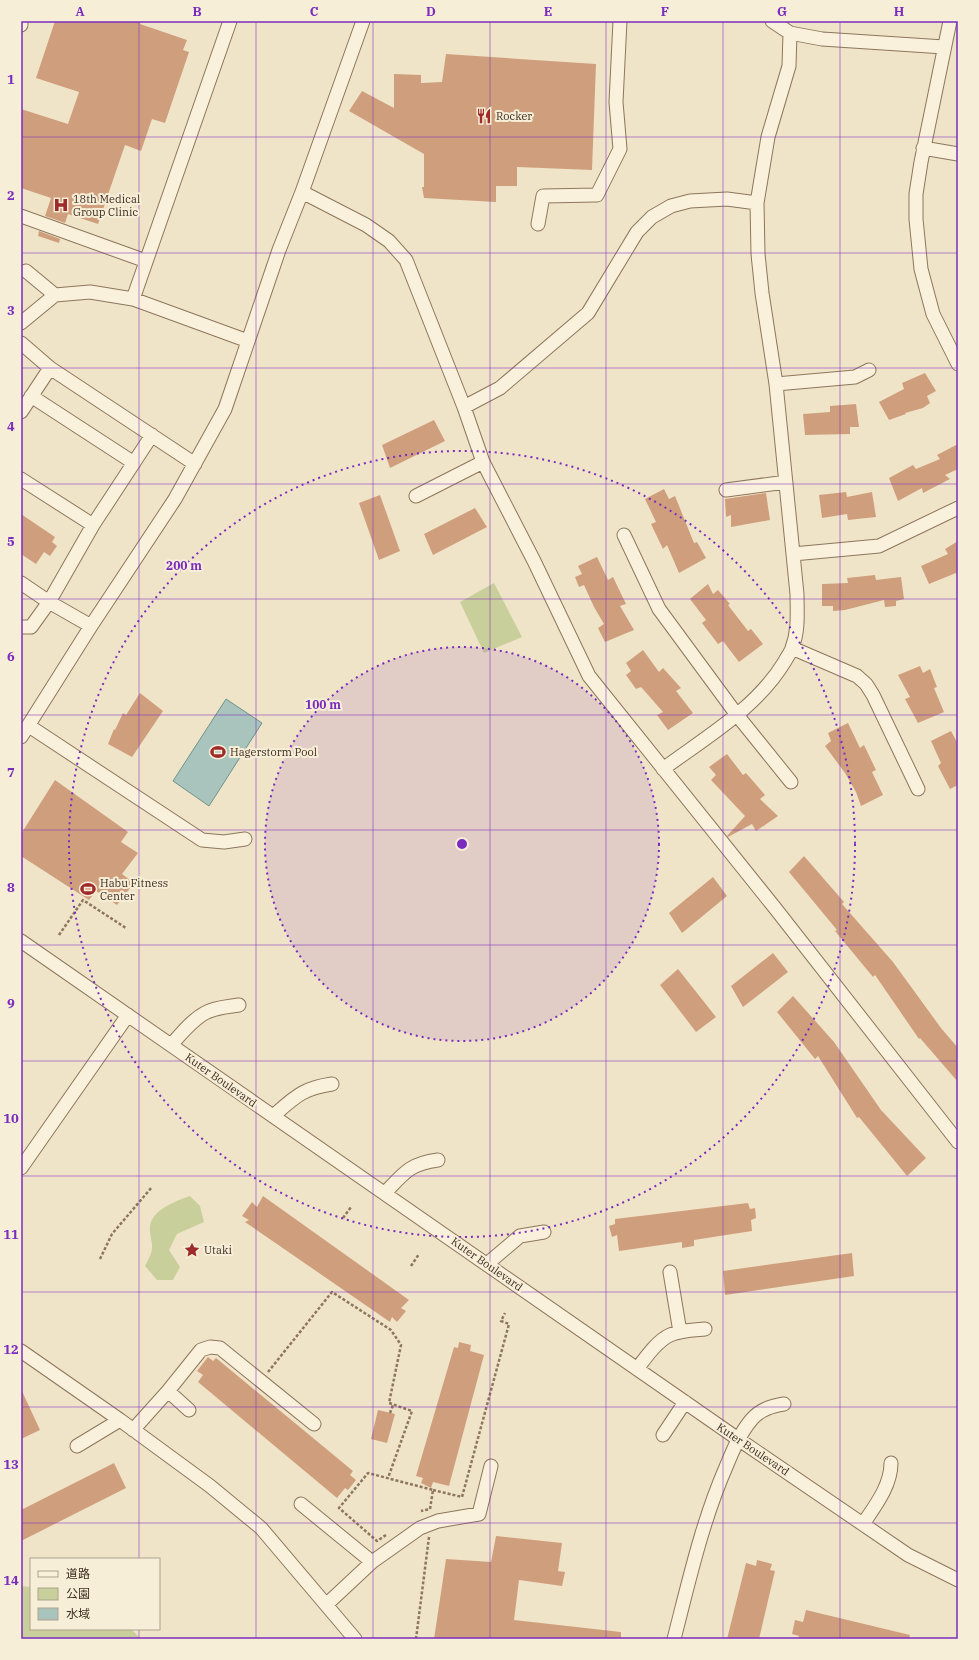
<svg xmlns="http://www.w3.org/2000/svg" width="979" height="1660" viewBox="0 0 979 1660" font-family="'IBM Plex Serif','Noto Sans JP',serif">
<rect width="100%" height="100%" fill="#f0e4c8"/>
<!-- green -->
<path fill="#c9cf9b" d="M494,583l28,54 -38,16 -24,-51z
M190,1196l10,10 4,16 -27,12 -8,16 11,17 -7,13h-16l-12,-14c2,-5 7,-12 7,-18 1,-4 -3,-14 -2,-21 1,-17 26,-26 40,-31z
M21,1586l10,1v42h100l10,10h-120z"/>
<!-- water -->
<path fill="#a9c4bc" stroke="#6f938a" d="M226,699l36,24 -53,83 -36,-25z"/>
<!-- building -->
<path fill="#cf9f7d" d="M55,21h86l-1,3 47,16 -4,10 6,2 -24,71 -13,-4 -11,32 -16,-6 -27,79 -30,-10 -3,9 -20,-7 6,-18 -30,-10v-79l47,15 11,-32 -43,-14z
M446,54l150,10 -4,106 -75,-3v19h-21v16l-72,-4 -2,-11h2v-33l-75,-43 13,-20 32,17v-34l27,1v8l21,-1z
M39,231l21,8 -1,4 -21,-7z
M925,373l11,18 -9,5 3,7 -7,5 -18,5 1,1 -17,6 -10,-18 25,-13 -2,-6z
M856,404l3,23h-9v7l-45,1 -2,-21 27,-2v-6z
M434,420l11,21 -55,27 -8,-23z
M958,444v25l-13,6 5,4 -27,14 -1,-5 -24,13 -9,-23 24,-13 3,4 24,-10 -3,-4z
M664,489l5,10 6,-3 19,47 3,-1 9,16 -27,15 -12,-28 -4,4 -12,-25 5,-2 -11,-23z
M846,492l1,5 25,-5 4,25 -28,3 -1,-6 -25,4 -3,-23z
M766,493l4,27 -39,7v-12l-5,2 -1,-18z
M380,495l20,56 -21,9 -20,-57z
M475,508l12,19 -54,28 -9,-21z
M21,514l34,23 -3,5 5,4 -7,10 -6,-4 -8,12 -15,-10z
M958,541v36l-2,-4 -27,11 -8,-18 27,-12 -3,-5z
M597,557l11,23 5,-3 13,27 -6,2 14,24 -29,12 -7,-14 6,-4 -10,-17 -10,-22 -5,2 -4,-10 7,-3 -4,-8z
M875,575l1,5 25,-3 3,22 -8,2v5l-11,1 -1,-7 -39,10 -12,1v-5h-11v-22l26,-1 -1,-5z
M708,584l5,10 5,-4 12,14 -2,1 20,26 3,-2 12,15 -24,18 -16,-21 -5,3 -16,-21 4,-3 -16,-21z
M643,650l16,22 4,-4 18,20 -5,3 17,22 -25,17 -11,-15 6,-3 -22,-25 -5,2 -10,-14 5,-4 -5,-8z
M920,666l3,7 7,-4 7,18 -3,1 10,24 -26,11 -13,-24 5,-2 -12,-22z
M140,693l23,18 -31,46 -24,-13 6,-15 1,1 8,-17 3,2z
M848,723l12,25 4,-3 12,25 -4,2 11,23 -22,11 -5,-14 -11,-19 -20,-27 6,-5 -3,-8z
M951,731l7,13v41l-8,4 -12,-23 3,-3 -10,-22z
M727,754l16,21 3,-2 19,22 -5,4 18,17 -22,15 -4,-7 -24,13 -1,-1 18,-20 -34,-36 5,-5 -7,-8z
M55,780l73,52 -7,10 17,11 -16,21 12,9 -17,22 -21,-14 -7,9 -68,-44v-22z
M804,856l40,46 -2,2 51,58 48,66 17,20v34l-38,-44 -1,1 -44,-64 -2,2 -38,-46 2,-1 -48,-58z
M713,877l14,19 -45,37 -13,-20z
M773,953l15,19 -45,35 -12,-21z
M678,969l38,48 -20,15 -36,-47z
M793,996l41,46 47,68 45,48 -19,18 -48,-59 -2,1 -39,-62 -3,3 -38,-47z
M263,1196l146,104 -8,8 5,3 -9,11 -5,-5 -2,5 -145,-100 4,-2 -7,-4 10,-14 5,5z
M748,1203l2,6 5,-1 1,10 -5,2 1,11 -58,9v6l-12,2v-6l-63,9 -2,-16 -5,2 -3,-11 6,-2v-5z
M852,1253l2,23 -129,19 -2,-24z
M459,1342l12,3 -1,6 14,4 -35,131 -16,-4 -2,6 -10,-5 2,-5 -7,-2 38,-129 4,1z
M208,1357l5,4 3,-3 137,113 -3,4 6,5 -8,10 -3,-2 -8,10 -139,-116 5,-7 -6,-4z
M21,1389l19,41 -19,9z
M378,1410l17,4 -8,29 -16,-4z
M114,1463l12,25 -105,53v-31z
M496,1536l66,7 -4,28 7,1 -3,14 -43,-6 -5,40 107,12v7h-187l12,-80 45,3z
M757,1560l15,4 -2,6 5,1 -16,68h-32l19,-76 10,3z
M806,1610l104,25 -1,4h-111l1,-3 -7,-2 3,-14 8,2z"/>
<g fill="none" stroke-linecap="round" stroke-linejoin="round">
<!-- minor casing -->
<g stroke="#8d765c" stroke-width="15">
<path id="minor" d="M772,21l18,12 32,6 122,8
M950,21l-29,141 -5,32v25l5,50 12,45 25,50
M21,22v3
M923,148l35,6
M302,192l64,33 23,16 17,19 58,147 19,55 51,99 55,115 186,232 183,234
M21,216l125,45
M538,224l5,-28 54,-1 23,-46 -4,-47 4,-81
M26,271l29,24
M133,299l97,-278
M21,323l34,-28 35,-3 43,7 115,42
M21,343l29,25 145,96
M776,384l79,-7 14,-7
M31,396l103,67
M464,407l36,-19 88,-75 49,-81 15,-15 19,-11 19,-5 37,-2 30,4
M21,412l29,-44
M21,479l72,46
M726,490l60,-8
M416,496l67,-34
M624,535l35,74 78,106 54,67
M793,554l86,-8 79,-38
M21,583l28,19 42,24
M21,627h10l18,-25 44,-77 59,-90
M792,648l65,28 9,8 7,11 45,94
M29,726l173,114 22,2 21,-3
M21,737l70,-111 84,-127 50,-90 54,-159 23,-58 61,-171
M663,769c43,-32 94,-61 122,-108 2,-4 6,-9 7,-13 7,-18 5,-36 5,-54l-21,-210 -14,-91 -4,-39 -1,-51 11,-66 21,-71 1,-33
M21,941l717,498 170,116 50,25
M171,1045c10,-11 21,-25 34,-32 11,-6 23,-6 34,-8
M273,1116c22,-19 30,-28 59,-32
M21,1168l107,-153
M385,1193c19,-20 24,-29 53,-33
M487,1264l33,-28 24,-4
M670,1272l10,60
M21,1351l99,69 90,66 51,42 94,111
M637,1369c9,-12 20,-28 33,-34 11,-5 24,-5 35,-6
M168,1391l21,19
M133,1430l35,-39 33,-41 9,-3 10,1 94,76
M663,1435l22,-33
M77,1446l43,-26
M301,1504l71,58
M863,1524c12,-18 28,-38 28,-61
M327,1604l45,-42 48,-34 18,-7 41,-7 12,-48
M674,1639c15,-58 28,-117 52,-172 7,-17 14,-34 26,-48 9,-10 20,-13 32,-15"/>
</g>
<!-- path -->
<path stroke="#8d765c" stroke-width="2.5" stroke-dasharray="3 2" stroke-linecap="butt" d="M59,935l24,-35 43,28
M343,1218l8,-11
M100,1259l12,-25 40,-47
M411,1266l8,-12
M268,1372l64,-80 59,38 10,15 -12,58 23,8 -24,67
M390,1413l3,-8
M433,1490l29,7 47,-173 -8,-3 4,-8
M386,1535l-9,6 -38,-33 29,-35 65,17 -3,19 -9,2
M416,1639l13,-102"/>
<!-- minor -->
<use href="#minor" stroke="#faf1dc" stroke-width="13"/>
</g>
<!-- grid -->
<path fill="none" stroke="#7b2cbf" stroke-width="1" stroke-opacity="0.55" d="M139,21v1538M256,21v1618M373,21v1618M490,21v1618M606,21v1618M723,21v1618M840,21v1618M21,137h937M21,253h937M21,368h937M21,484h937M21,599h937M21,715h937M21,830h937M21,945h937M21,1061h937M21,1176h937M21,1292h937M21,1407h937M21,1523h937M139,1629v10"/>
<!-- distance rings -->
<circle cx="462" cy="844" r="197" fill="#7b2cbf" fill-opacity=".12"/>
<g fill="none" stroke="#7b2cbf" stroke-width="2" stroke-dasharray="2 4">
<circle cx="462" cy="844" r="197"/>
<circle cx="462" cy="844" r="393"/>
</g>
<!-- icons -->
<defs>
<g id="restaurant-bare" transform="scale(1.2)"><path d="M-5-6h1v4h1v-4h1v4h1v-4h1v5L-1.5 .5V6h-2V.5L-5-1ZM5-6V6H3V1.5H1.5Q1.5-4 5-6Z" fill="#9e2a2b" stroke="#f7eed8" stroke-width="2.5" paint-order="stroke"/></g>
<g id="hospital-bare" transform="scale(1.2)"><path d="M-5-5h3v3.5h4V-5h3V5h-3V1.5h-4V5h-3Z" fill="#9e2a2b" stroke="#f7eed8" stroke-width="2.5" paint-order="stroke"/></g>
<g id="stadium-bare" transform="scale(1.2)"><path d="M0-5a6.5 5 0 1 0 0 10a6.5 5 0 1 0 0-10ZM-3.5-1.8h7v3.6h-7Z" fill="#9e2a2b" stroke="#f7eed8" stroke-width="2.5" paint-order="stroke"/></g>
<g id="sight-bare" transform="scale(1.2)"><path d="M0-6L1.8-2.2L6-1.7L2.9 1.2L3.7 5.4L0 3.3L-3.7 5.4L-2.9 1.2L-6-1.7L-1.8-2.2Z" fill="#9e2a2b" stroke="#f7eed8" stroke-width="2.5" paint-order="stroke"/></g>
</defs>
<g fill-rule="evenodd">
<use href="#restaurant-bare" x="484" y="116"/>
<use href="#hospital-bare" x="61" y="205"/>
<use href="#stadium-bare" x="218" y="752"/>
<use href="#stadium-bare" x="88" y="889"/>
<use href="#sight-bare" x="192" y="1250"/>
</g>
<g text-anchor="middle" stroke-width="4" stroke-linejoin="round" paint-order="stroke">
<!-- poi labels -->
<g font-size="11" fill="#3d2e20" stroke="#f7eed8" text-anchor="start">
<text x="496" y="120">Rocker</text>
<text x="73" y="203">18th Medical<tspan x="73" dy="13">Group Clinic</tspan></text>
<text x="230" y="756">Hagerstorm Pool</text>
<text x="100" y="887">Habu Fitness<tspan x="100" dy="13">Center</tspan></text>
<text x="204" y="1254">Utaki</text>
</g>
<!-- street labels -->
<g font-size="11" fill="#3d2e20" stroke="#f7eed8">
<text transform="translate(221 1080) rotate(35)" y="4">Kuter Boulevard</text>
<text transform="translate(487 1264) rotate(35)" y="4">Kuter Boulevard</text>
<text transform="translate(753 1449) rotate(34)" y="4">Kuter Boulevard</text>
</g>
</g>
<circle cx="462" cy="844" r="6" fill="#7b2cbf" stroke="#f7eed8" stroke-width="2"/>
<g font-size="12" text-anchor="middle" font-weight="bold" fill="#7b2cbf" stroke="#f7eed8" stroke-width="4" stroke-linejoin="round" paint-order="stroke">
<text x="184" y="570">200 m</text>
<text x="323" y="709">100 m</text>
</g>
<!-- border -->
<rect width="979" height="1660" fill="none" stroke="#f7eed8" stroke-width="44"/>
<!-- legend -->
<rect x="30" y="1558" width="130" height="72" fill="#f7eed8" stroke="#ada18e"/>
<rect x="38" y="1571" width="20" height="6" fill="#faf1dc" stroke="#ada18e"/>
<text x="66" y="1578" font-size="12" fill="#3d2e20">道路</text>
<rect x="38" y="1588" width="20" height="12" fill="#c9cf9b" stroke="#ada18e"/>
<text x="66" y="1598" font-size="12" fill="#3d2e20">公園</text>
<rect x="38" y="1608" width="20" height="12" fill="#a9c4bc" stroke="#ada18e"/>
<text x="66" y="1618" font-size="12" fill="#3d2e20">水域</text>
<rect x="22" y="22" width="935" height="1616" fill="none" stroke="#7b2cbf" stroke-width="1.5"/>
<g font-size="13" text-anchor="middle" font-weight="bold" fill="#7b2cbf">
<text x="80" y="16">A</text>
<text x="197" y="16">B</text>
<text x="314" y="16">C</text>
<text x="431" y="16">D</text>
<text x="548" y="16">E</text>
<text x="665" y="16">F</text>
<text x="782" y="16">G</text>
<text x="899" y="16">H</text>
<text x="11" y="84">1</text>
<text x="11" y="200">2</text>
<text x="11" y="315">3</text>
<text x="11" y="431">4</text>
<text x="11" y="546">5</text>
<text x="11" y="661">6</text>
<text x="11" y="777">7</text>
<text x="11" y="892">8</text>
<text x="11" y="1008">9</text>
<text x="11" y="1123">10</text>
<text x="11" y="1239">11</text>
<text x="11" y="1354">12</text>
<text x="11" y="1469">13</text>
<text x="11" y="1585">14</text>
</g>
</svg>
